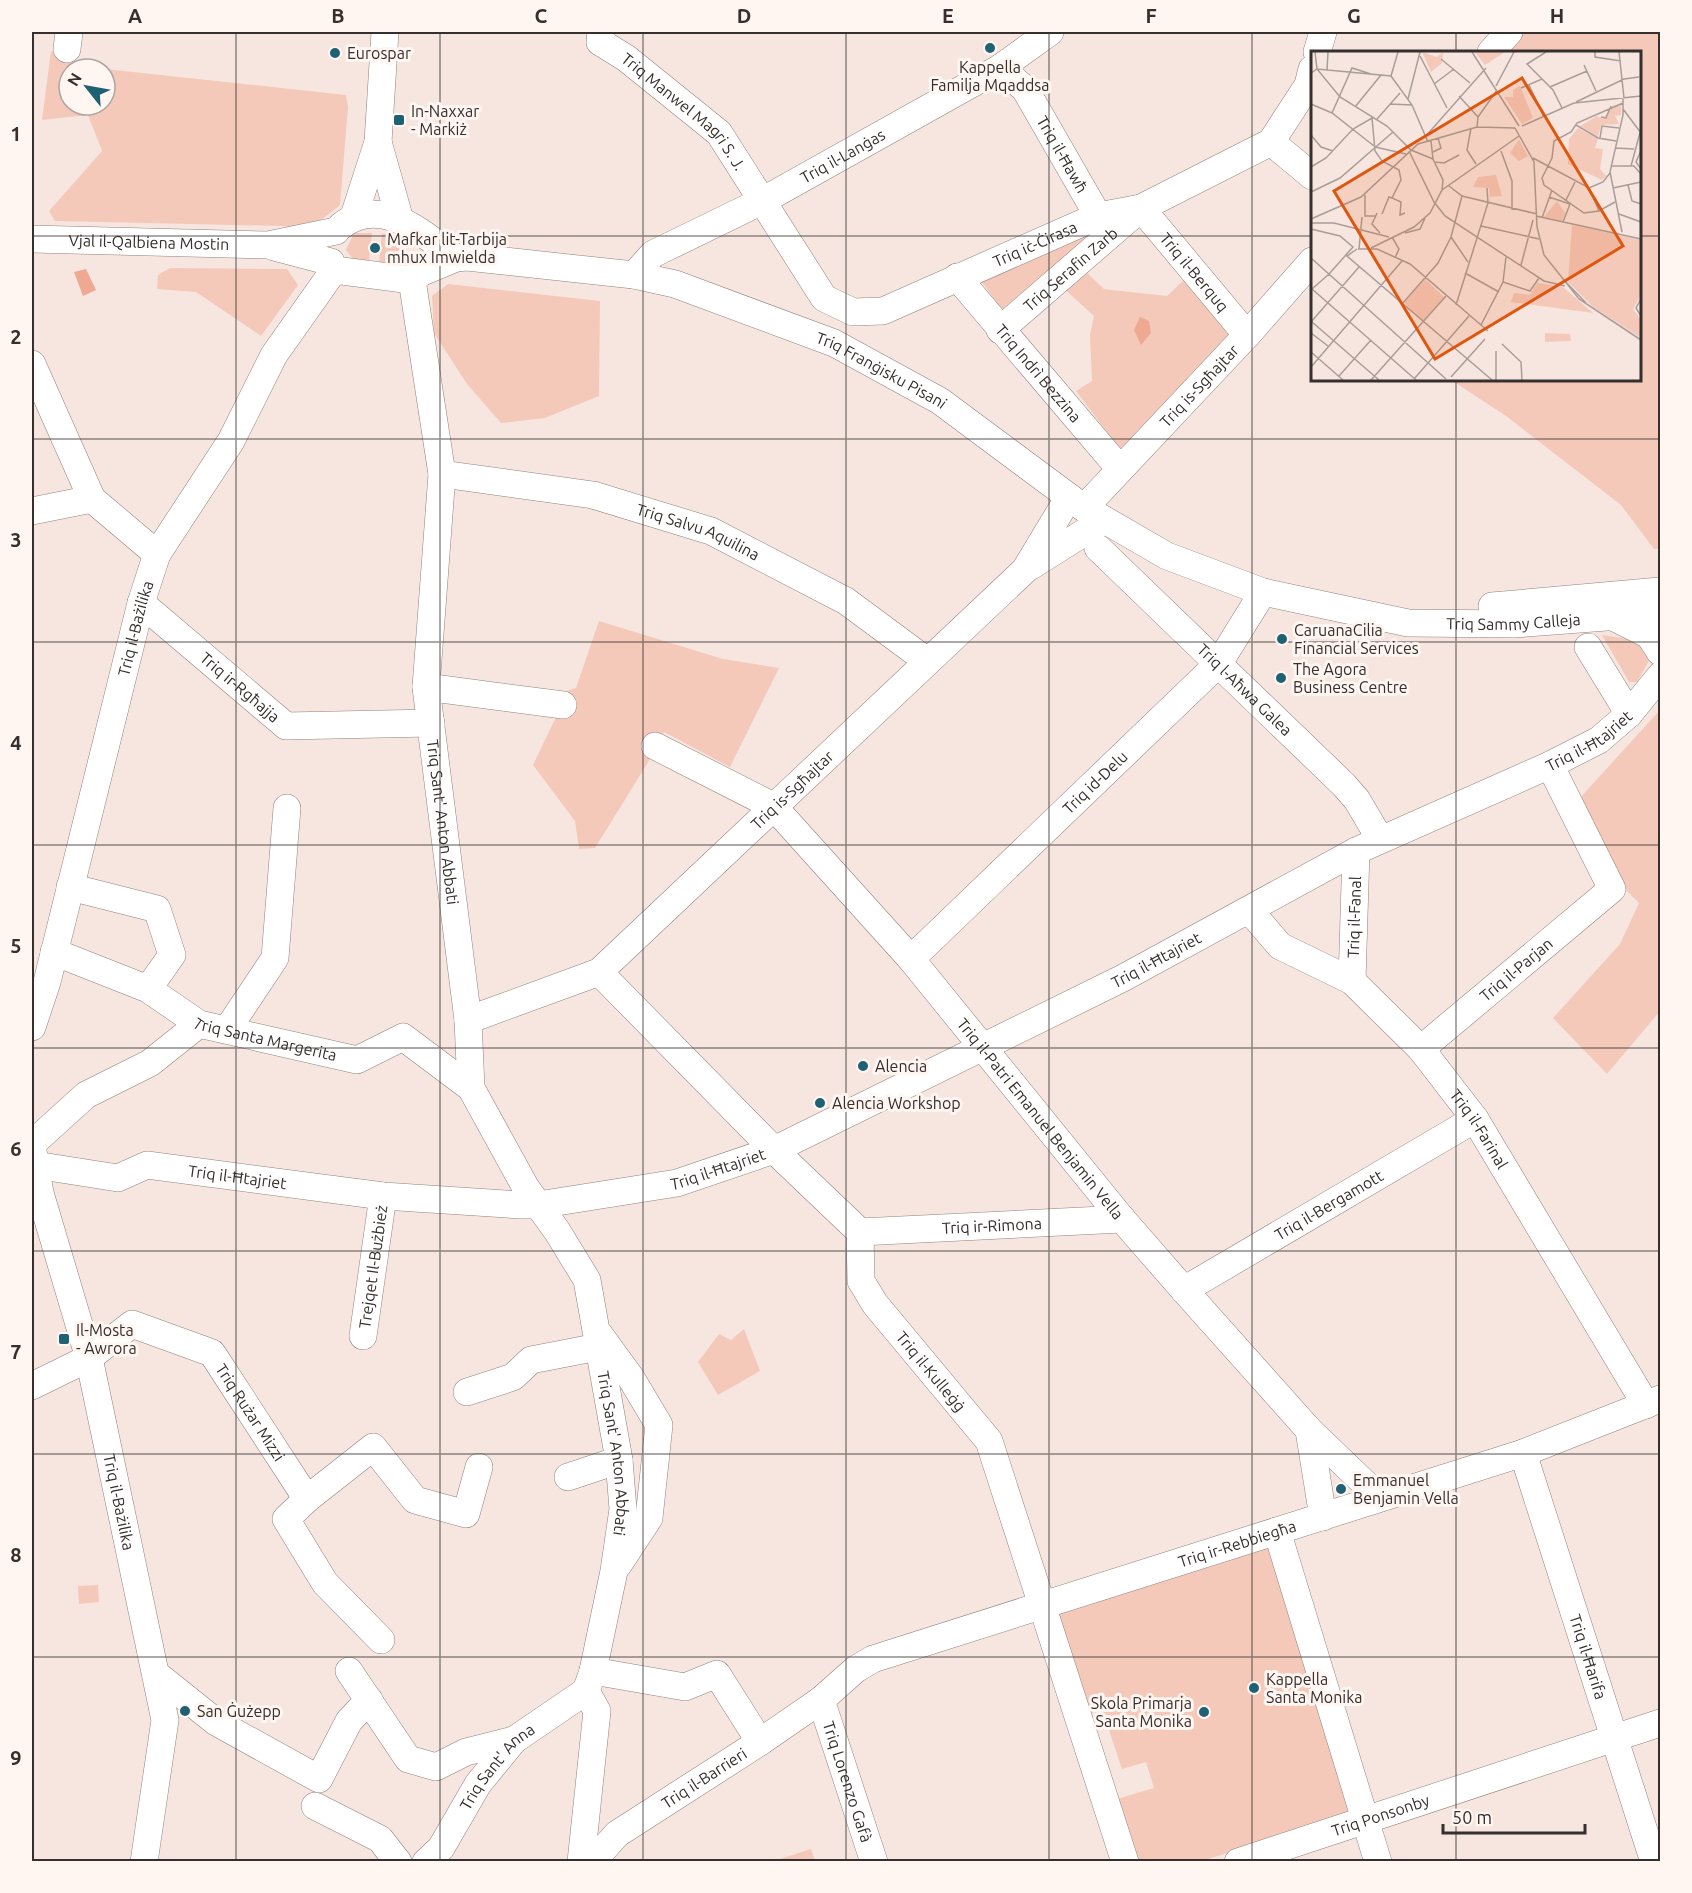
<svg xmlns="http://www.w3.org/2000/svg" width="1692" height="1893" viewBox="0 0 1692 1893" font-family="Ubuntu,sans-serif">
<rect width="100%" height="100%" fill="#f7e6e0"/>
<!-- green -->
<path fill="#f4c9ba" fill-rule="evenodd" d="M1525,32h135v517h-6l-33,-44 -115,-89 -55,-36h189v-328h-133z
M51,51l34,16 16,2h-32v36h36v-36l241,26 2,12 -8,98c-18,15 -32,27 -56,21l-229,-5 -6,-10 53,-60 -14,-36 -46,5z
M1102,227l-96,88 -28,-38z
M354,233h18l-3,29 -16,-3 -7,-9z
M382,234h14l9,9v12l-11,9 -15,-2z
M170,268l117,1 11,16 -37,51 -65,-44 -39,-3 1,-14z
M1082,268l22,21 63,7 18,-17 53,59 -113,118 -49,-65 16,-10 -2,-46 4,-19 -33,-30z
M448,284l152,17 -1,95 -54,22 -44,5 -34,-39 -33,-51 -2,-37z
M599,621l124,38 56,9 -49,99 -66,-35 -17,32 -52,84 -16,1 -4,-28 -42,-56 36,-75 7,-2z
M1602,635l40,6 8,18 -13,23h-8z
M1660,710v301l-53,63 -54,-56 67,-74 19,-41 -15,-15 -45,-89z
M744,1329l16,42 -42,24 -20,-33 21,-28 12,6z
M1269,1547l83,264 -8,5 -142,45h-67l-79,-247zM1102,1709l20,60 24,-7 8,26 -37,11 -26,-86z
M98,1585l1,17 -20,2 -1,-18z
M811,1849l4,12h-41z"/>
<!-- water -->
<path fill="#efa992" d="M86,269l10,21 -13,6 -9,-24z
M1140,317l9,4 2,12 -10,12 -7,-15z"/>
<g fill="none" stroke-linecap="round" stroke-linejoin="round">
<!-- minor casing -->
<g stroke="#91827d" stroke-width="28">
<g id="minor">
<path id="s1" d="M601,32l-1,10 26,16 93,75 105,165 29,14 30,-1 215,-95 43,-8 130,-66 37,-57 4,-16"/>
<path d="M67,49l2,-17"/>
<path d="M1317,52l6,-20"/>
<path d="M1491,52l18,-20"/>
<path id="s2" d="M1000,68l25,21 73,127"/>
<path d="M378,142l22,78"/>
<path d="M1271,142l41,34"/>
<path d="M354,216l24,-74 7,-110"/>
<path d="M341,226c40,-32 82,8 115,32"/>
<path id="s3" d="M32,239l236,6 68,-14"/>
<path d="M274,247l57,15"/>
<path d="M334,270l78,10 8,-7 1,-6"/>
<path id="s4" d="M420,273l36,-15 11,-1 167,18 41,9 159,59 106,58 144,107 83,48 96,36 145,31 106,1 146,-11"/>
<path id="s5" d="M634,275l19,-21 109,-53 238,-133 50,-36"/>
<path id="s6" d="M957,277l163,192"/>
<path id="s7" d="M412,280l30,194 -16,213 42,333 3,68 55,100 31,43 30,49 32,180 4,49 -9,62 -21,100 -7,20 11,20 -16,151"/>
<path id="s8" d="M1000,330l141,-122 106,127"/>
<path d="M32,364l60,135 65,55"/>
<path id="s9" d="M442,474l151,21 118,36 135,70 81,60"/>
<path id="s10" d="M1084,508l163,-173 65,-74"/>
<path d="M32,511l60,-12"/>
<path id="s11" d="M1098,548l246,237 13,15 23,39"/>
<path d="M1031,566l73,-46"/>
<path id="s12" d="M141,603l145,123 145,-3"/>
<path d="M1492,606l168,-15"/>
<path d="M1613,617l36,18 11,17"/>
<path d="M1588,647l41,67"/>
<path d="M426,687l137,18"/>
<path id="s13" d="M655,746l118,60 138,153 211,260 62,71 125,140 71,68"/>
<path d="M70,887l87,22 15,46 -24,34"/>
<path id="s14" d="M1250,911l30,35 72,35 69,68 54,70 171,286"/>
<path id="s15" d="M54,952l94,37 51,35 158,36 46,-23 68,51"/>
<path id="s16" d="M911,959l308,-296 44,-71"/>
<path id="s17" d="M599,972l175,178 86,82 1,49 14,23 114,137 136,421"/>
<path id="s18" d="M1352,981l4,-130"/>
<path id="s19" d="M468,1020l131,-48 426,-402 44,-73"/>
<path id="s20" d="M32,1027l15,-45 94,-379 16,-49 74,-113 43,-86 60,-85"/>
<path d="M227,1030l48,-72 12,-150"/>
<path id="s21" d="M1421,1049l191,-160 -62,-124"/>
<path d="M32,1144l54,-49 64,-32 49,-39"/>
<path id="s22" d="M32,1145l8,48 49,165 76,362 -21,142"/>
<path id="s23" d="M35,1165l83,13 29,-13 236,31 137,9h18l139,-22 97,-33 349,-172 233,-127 194,-86 49,-25 30,-26 31,-38"/>
<path id="s24" d="M860,1232l262,-13"/>
<path id="s25" d="M1184,1290l291,-171"/>
<path d="M599,1334l32,44 28,47 -10,93 -31,47"/>
<path id="s26" d="M363,1336l20,-140"/>
<path id="s27" d="M32,1386l57,-28 43,-34 80,29 95,146 66,-52 42,53 51,14 13,-47"/>
<path d="M467,1392l46,-15 18,-17 67,-13"/>
<path d="M1309,1430l14,87"/>
<path id="s28" d="M1523,1453l131,409"/>
<path d="M568,1477l51,-17"/>
<path d="M307,1499l-21,20 39,64 56,57"/>
<path d="M1277,1531l101,331"/>
<path d="M349,1671l59,88 28,8 30,-15 48,-12"/>
<path d="M593,1671l92,16 32,-13 43,68"/>
<path d="M156,1674l60,48 103,57 30,-58 20,-21"/>
<path id="s29" d="M821,1700l53,162"/>
<path d="M315,1806l65,33 18,23"/>
<path id="s30" d="M426,1862l15,-14 37,-64 36,-44 72,-49"/>
<path id="s31" d="M592,1862l25,-28 143,-92 61,-42 35,-31 17,-10 650,-206 137,-54"/>
<path id="s32" d="M1238,1862l422,-139"/>
</g>
</g>
<!-- minor -->
<use href="#minor" stroke="#fff" stroke-width="27"/>
</g>
<!-- grid -->
<path fill="none" stroke="#352f2d" stroke-width="1.5" stroke-opacity="0.55" d="M236,32v1830M440,32v1830M643,32v1830M846,32v1830M1049,32v1830M1252,32v1830M1456,32v20M32,236h1280M1640,236h20M1456,380v1482M32,439h1628M32,642h1628M32,845h1628M32,1048h1628M32,1251h1628M32,1454h1628M32,1657h1628"/>
<!-- markers -->
<g fill="#1d6173" stroke="#fff5f1" stroke-width="2">
<circle cx="990" cy="48" r="6"/>
<circle cx="335" cy="53" r="6"/>
<rect x="393" y="114" width="12" height="12" rx="3"/>
<circle cx="375" cy="248" r="6"/>
<circle cx="1282" cy="639" r="6"/>
<circle cx="1281" cy="678" r="6"/>
<circle cx="863" cy="1066" r="6"/>
<circle cx="820" cy="1103" r="6"/>
<rect x="58" y="1333" width="12" height="12" rx="3"/>
<circle cx="1341" cy="1489" r="6"/>
<circle cx="1254" cy="1688" r="6"/>
<circle cx="185" cy="1711" r="6"/>
<circle cx="1204" cy="1712" r="6"/>
</g>
<g text-anchor="middle" stroke-width="6" stroke-linejoin="round" paint-order="stroke">
<!-- poi labels -->
<g font-size="16" fill="#352f2d" stroke="#fff5f1" text-anchor="start">
<text x="347" y="59">Eurospar</text>
<text x="990" y="73" text-anchor="middle">Kappella<tspan x="990" dy="18">Familja Mqaddsa</tspan></text>
<text x="411" y="117">In-Naxxar<tspan x="411" dy="18">- Markiż</tspan></text>
<text x="387" y="245">Mafkar lit-Tarbija<tspan x="387" dy="18">mhux Imwielda</tspan></text>
<text x="1294" y="636">CaruanaCilia<tspan x="1294" dy="18">Financial Services</tspan></text>
<text x="1293" y="675">The Agora<tspan x="1293" dy="18">Business Centre</tspan></text>
<text x="875" y="1072">Alencia</text>
<text x="832" y="1109">Alencia Workshop</text>
<text x="76" y="1336">Il-Mosta<tspan x="76" dy="18">- Awrora</tspan></text>
<text x="1353" y="1486">Emmanuel<tspan x="1353" dy="18">Benjamin Vella</tspan></text>
<text x="1266" y="1685">Kappella<tspan x="1266" dy="18">Santa Monika</tspan></text>
<text x="1192" y="1709" text-anchor="end">Skola Primarja<tspan x="1192" dy="18">Santa Monika</tspan></text>
<text x="197" y="1717">San Ġużepp</text>
</g>
<!-- street labels -->
<g font-size="16" fill="#352f2d" stroke="#fff5f1">
<text dy="6" stroke="none"><textPath href="#s1" startOffset="120">Triq Manwel Magri S. J.</textPath></text>
<text dy="6" stroke="none"><textPath href="#s2" startOffset="108">Triq il-Ħawħ</textPath></text>
<text dy="6" stroke="none"><textPath href="#s5" startOffset="242">Triq il-Lanġas</textPath></text>
<text dy="6" stroke="none"><textPath href="#s3" startOffset="117">Vjal il-Qalbiena Mostin</textPath></text>
<text dy="6" stroke="none"><textPath href="#s1" startOffset="584">Triq iċ-Ċirasa</textPath></text>
<text dy="6" stroke="none"><textPath href="#s8" startOffset="93">Triq Serafin Zarb</textPath></text>
<text dy="6" stroke="none"><textPath href="#s8" startOffset="270">Triq il-Berquq</textPath></text>
<text dy="6" stroke="none"><textPath href="#s4" startOffset="484">Triq Franġisku Pisani</textPath></text>
<text dy="6" stroke="none"><textPath href="#s6" startOffset="126">Triq Indrì Bezzina</textPath></text>
<text dy="6" stroke="none"><textPath href="#s10" startOffset="168">Triq is-Sgħajtar</textPath></text>
<text dy="6" stroke="none"><textPath href="#s9" startOffset="264">Triq Salvu Aquilina</textPath></text>
<text dy="6" stroke="none"><textPath href="#s4" startOffset="1182">Triq Sammy Calleja</textPath></text>
<text dy="6" stroke="none"><textPath href="#s20" startOffset="412">Triq il-Bażilika</textPath></text>
<text dy="6" stroke="none"><textPath href="#s12" startOffset="130">Triq ir-Rgħajja</textPath></text>
<text dy="6" stroke="none"><textPath href="#s11" startOffset="204">Triq l-Aħwa Galea</textPath></text>
<text dy="6" stroke="none"><textPath href="#s23" startOffset="1665">Triq il-Ħtajriet</textPath></text>
<text dy="6" stroke="none"><textPath href="#s16" startOffset="255">Triq id-Delu</textPath></text>
<text dy="6" stroke="none"><textPath href="#s19" startOffset="405">Triq is-Sgħajtar</textPath></text>
<text dy="6" stroke="none"><textPath href="#s7" startOffset="546">Triq Sant' Anton Abbati</textPath></text>
<text dy="6" stroke="none"><textPath href="#s18" startOffset="64">Triq il-Fanal</textPath></text>
<text dy="6" stroke="none"><textPath href="#s23" startOffset="1179">Triq il-Ħtajriet</textPath></text>
<text dy="6" stroke="none"><textPath href="#s21" startOffset="124">Triq il-Parjan</textPath></text>
<text dy="6" stroke="none"><textPath href="#s15" startOffset="231">Triq Santa Margerita</textPath></text>
<text dy="6" stroke="none"><textPath href="#s13" startOffset="544">Triq il-Patri Emanuel Benjamin Vella</textPath></text>
<text dy="6" stroke="none"><textPath href="#s14" startOffset="322">Triq il-Farinal</textPath></text>
<text dy="6" stroke="none"><textPath href="#s23" startOffset="693">Triq il-Ħtajriet</textPath></text>
<text dy="6" stroke="none"><textPath href="#s23" startOffset="207">Triq il-Ħtajriet</textPath></text>
<text dy="6" stroke="none"><textPath href="#s25" startOffset="168">Triq il-Bergamott</textPath></text>
<text dy="6" stroke="none"><textPath href="#s24" startOffset="132">Triq ir-Rimona</textPath></text>
<text dy="6" stroke="none"><textPath href="#s26" startOffset="70">Trejqet Il-Bużbież</textPath></text>
<text dy="6" stroke="none"><textPath href="#s17" startOffset="532">Triq il-Kulleġġ</textPath></text>
<text dy="6" stroke="none"><textPath href="#s27" startOffset="274">Triq Rużar Mizzi</textPath></text>
<text dy="6" stroke="none"><textPath href="#s7" startOffset="1214">Triq Sant' Anton Abbati</textPath></text>
<text dy="6" stroke="none"><textPath href="#s22" startOffset="368">Triq il-Bażilika</textPath></text>
<text dy="6" stroke="none"><textPath href="#s31" startOffset="730">Triq ir-Rebbiegħa</textPath></text>
<text dy="6" stroke="none"><textPath href="#s28" startOffset="214">Triq il-Ħarifa</textPath></text>
<text dy="6" stroke="none"><textPath href="#s30" startOffset="120">Triq Sant' Anna</textPath></text>
<text dy="6" stroke="none"><textPath href="#s31" startOffset="141">Triq il-Barrieri</textPath></text>
<text dy="6" stroke="none"><textPath href="#s29" startOffset="86">Triq Lorenzo Gafà</textPath></text>
<text dy="6" stroke="none"><textPath href="#s32" startOffset="150">Triq Ponsonby</textPath></text>
</g>
</g>
<!-- overview -->
<g transform="translate(1311 51)">
<rect width="330" height="330" fill="#f7e6e0"/>
<path d="M111,1l15,5 6,-5 -1,11 -11,9zM164,1h30l-20,13zM209,35l13,32 -11,6 -18,-27h9v-7zM310,53v11l-6,1 4,8 -18,1 -3,12 -18,-11 17,-10 6,3 9,-13zM267,77l20,11 -3,9 8,1 -3,20 6,7 -4,4 -34,-16 1,-25zM208,88l9,17 -9,5 -9,-8zM185,124l6,21 -12,1 -1,-9 -16,-1 5,-10zM246,150l8,12 -3,8 -18,-4zM261,174l69,15v55l-8,14 8,11v18l-48,-31 -25,-25zM114,228l19,18 -21,24 -19,-18zM226,232l26,4 30,26 -82,-11 3,-9 16,2zM234,282l25,1 1,7 -26,1z" fill="#f4c9ba"/>
<path fill="none" stroke="#a99d98" stroke-width="1.5" d="M4,1l2,17 23,28 47,29 24,24 22,9M161,1l47,74M235,1l-19,12 26,26 9,18M284,1v5l26,4M308,1l5,46M109,5l27,52M130,8l29,24M273,14l12,26M16,19l1,-18M0,22l6,-4 74,7 21,29 16,37M80,25l7,-24M330,30v20M123,33l20,-15M218,34l15,32M185,35l18,-34M239,36l37,-16M210,37l21,-9M148,45l19,21M97,48l12,-47M265,51l48,-23 15,-2M0,53l21,9 42,33M79,53l22,1M44,56l26,-32M312,58l18,24M21,62l20,-45 19,6M290,66l5,1 5,-12M66,68l23,-26M265,74l22,13 18,3M211,75l52,-23 67,-7M166,76l1,-10 19,-27M160,77l-4,22 9,14M204,77l19,34 3,65 7,28 35,44 62,41M0,84l10,12 12,4M114,86l61,-69M289,87l2,-12 17,2M120,90l2,18 10,21 -1,10M64,96l31,7M304,97l19,1M98,100l25,51 11,14 99,65 21,5M190,100l11,30v29M330,100l-5,11 5,7M122,101l8,-4 -3,-10M222,107l56,30 14,-6 7,-9M123,111l10,1 15,-8M300,115h23l7,8M320,115l10,-37M0,116l15,-9 27,-29 19,-11 3,33 7,10 17,9 2,10 -9,18 9,4 -1,13 5,-2M317,134l4,16 9,3M138,135l13,10 75,18M278,137l10,23M302,137l28,-6M0,141l29,-14 53,-46M54,144v21h11M238,146l21,7 -7,18M255,149l9,-18M304,151l-16,9 -15,2 -40,-28 -2,-7 10,-20 2,-17 17,-9 6,-9 46,-20M66,162l-5,11 8,9M71,163l7,-17 3,1M308,163l22,8M225,165l105,23M231,167l10,-28M0,168l50,-22 57,-53 59,-17 38,1M0,172h23l55,14M170,175l58,13M0,178l29,7 13,11 -24,27M311,181l-12,-60 13,-57v-17M94,182l15,-4 5,-11M81,186l7,12 -4,9M140,186l17,25M60,197l43,-21 16,-14 12,-23 77,-54M46,198l-10,7 145,124M47,198h19l33,15 78,67M48,198l3,-32M0,207l135,121M210,214l12,-45M154,222l34,19M251,227l24,25M192,231l27,9 9,-13M1,238l104,91M1,238l17,-15M330,248l-5,9 5,8M91,253l36,-41 13,-26 11,-41M145,254l32,-102 -1,-15M0,271l48,-55M1,271l67,58M170,274l22,-43 3,-25M0,282l17,13M191,293l19,18 1,18M0,301l32,28M0,316l91,-106M28,325l32,-36M140,326l34,-38M103,328l55,-63M60,329l75,-84M185,329v-29"/>
<path fill="#df570e" fill-opacity="0.15" stroke="#df570e" stroke-width="3" d="M211,27l101,168 -188,113 -101,-168z"/>
<rect width="330" height="330" fill="none" stroke="#352f2d" stroke-width="3"/>
</g>
<!-- border -->
<rect width="1692" height="1893" fill="none" stroke="#fff5f1" stroke-width="66"/>
<!-- north arrow -->
<g transform="translate(87 87) rotate(301)"><circle r="28" fill="#fff5f1" stroke="#aea6a3" stroke-width="1.5"/>
<path d="M0-4.5L10 22L0 15L-10 22Z" fill="#1d6173"/>
<text y="-9" font-size="16" font-weight="bold" text-anchor="middle" fill="#352f2d">N</text>
</g>
<!-- scale -->
<path d="M1443 1824v9h142v-9" fill="none" stroke="#352f2d" stroke-width="3"/>
<text x="1452" y="1824" font-size="18" fill="#352f2d" stroke="#fff5f1" stroke-width="4.5" paint-order="stroke">50 m</text>
<rect x="33" y="33" width="1626" height="1827" fill="none" stroke="#352f2d" stroke-width="2"/>
<g font-size="20" text-anchor="middle" font-weight="bold" fill="#352f2d">
<text x="135" y="23">A</text>
<text x="338" y="23">B</text>
<text x="541" y="23">C</text>
<text x="744" y="23">D</text>
<text x="948" y="23">E</text>
<text x="1151" y="23">F</text>
<text x="1354" y="23">G</text>
<text x="1557" y="23">H</text>
<text x="16" y="141">1</text>
<text x="16" y="344">2</text>
<text x="16" y="547">3</text>
<text x="16" y="750">4</text>
<text x="16" y="953">5</text>
<text x="16" y="1156">6</text>
<text x="16" y="1359">7</text>
<text x="16" y="1562">8</text>
<text x="16" y="1765">9</text>
</g>
</svg>
